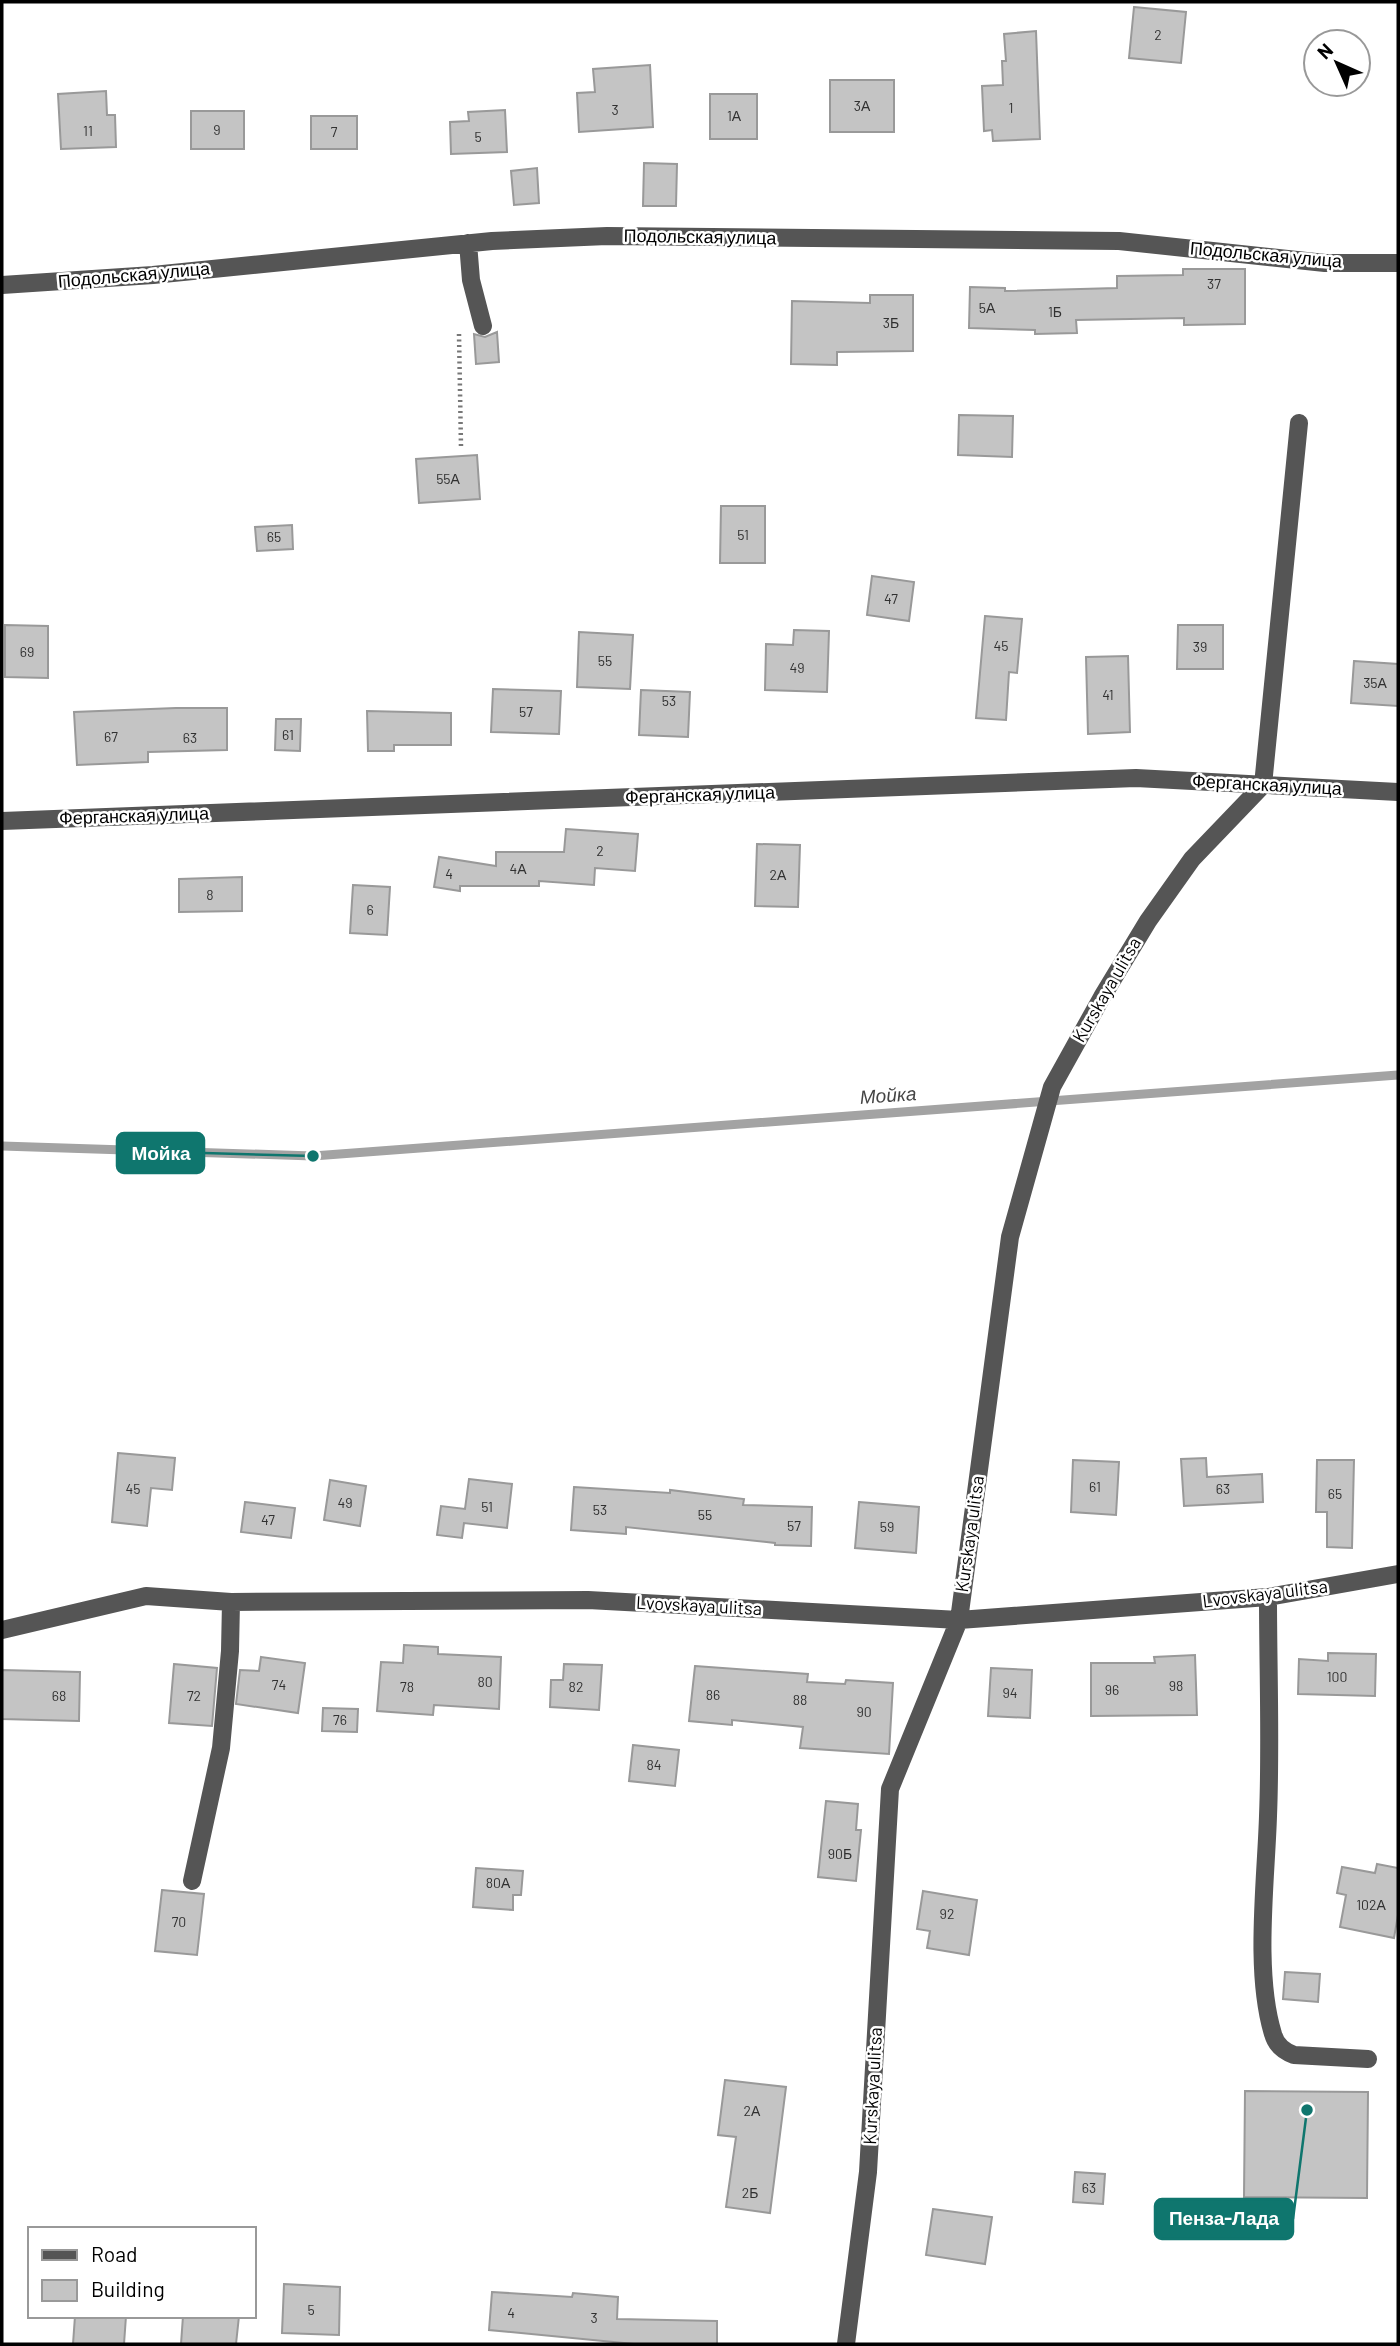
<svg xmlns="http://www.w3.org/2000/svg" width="1400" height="2346" viewBox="0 0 1400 2346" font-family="Barlow,sans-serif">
<rect width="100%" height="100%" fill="#fff"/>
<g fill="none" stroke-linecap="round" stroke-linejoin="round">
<!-- stream -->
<path stroke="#a3a3a3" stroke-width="9" d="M2,1146l311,10 1085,-81"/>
</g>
<!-- building -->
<path fill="#c4c4c4" stroke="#999" stroke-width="2" d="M1134,7l52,5 -5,51 -52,-5z
M1036,31l4,108 -47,2 -1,-11 -8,1 -2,-45 21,-1 -1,-24h4l-2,-27z
M650,65l3,62 -74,5 -2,-39 18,-1 -2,-23z
M830,80h64v52h-64z
M106,91l1,24h8l1,32 -55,2 -3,-55z
M710,94h47v45h-47z
M505,110l2,42 -56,2 -1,-32 19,-1 -1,-9z
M191,111h53v38h-53z
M311,116h46v33h-46z
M644,163l33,1 -1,42h-33z
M537,168l2,35 -25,2 -3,-34z
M1183,269h62v55l-61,1v-7l-108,2 1,13 -42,1v-4l-66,-2 1,-41 35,1v3l112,-3v-12l66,-1z
M870,295h43v56l-76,1v13l-46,-1 1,-63 78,2z
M497,332l2,30 -23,2 -2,-30 11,3z
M959,415l54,1 -1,41 -54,-2z
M477,455l3,44 -61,4 -3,-44z
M721,506h44v57h-45z
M292,525l1,24 -36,2 -2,-24z
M872,576l42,6 -5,39 -42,-6z
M985,616l37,3 -5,54 -8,-1 -3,48 -30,-2z
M5,625l43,1v52l-43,-1z
M1178,625h45v44h-46z
M794,630l35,1 -2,61 -62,-2 1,-46 27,1z
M579,632l54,3 -3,54 -53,-2z
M1128,656l2,76 -42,2 -2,-77z
M1354,661l44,3v42l-47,-3z
M493,689l68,2 -2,43 -68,-2z
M641,690l49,2 -2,45 -49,-2z
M176,708h51v42l-79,2v10l-71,3 -3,-53z
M367,711l84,2v32h-57v6h-26z
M276,719h25l-1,32 -25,-1z
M566,829l72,5 -3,37 -40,-3 -1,17 -55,-4v5h-79v5l-26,-4 5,-30 57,9v-14h68z
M757,844l43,1 -2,62 -43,-1z
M242,877v34l-63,1v-33z
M353,885l37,2 -3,48 -37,-2z
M118,1453l57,5 -3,32 -21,-2 -4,38 -35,-4z
M1206,1458l1,19 55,-3 1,28 -79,4 -3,-47z
M1073,1460l46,2 -3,53 -45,-3z
M1317,1460h37l-2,88 -25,-1v-35h-11z
M469,1479l43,5 -5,44 -43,-5 -2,15 -25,-3 4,-29 24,3z
M330,1480l36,6 -6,40 -36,-6z
M574,1487l96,6v-3l74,9 -1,6 69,2 -1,39 -36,-1v-2l-149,-16v7l-55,-4z
M245,1502l50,6 -4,30 -50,-6z
M859,1502l60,5 -3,46 -61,-5z
M404,1645l34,2v7l63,3 -2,52 -65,-4 -1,10 -56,-4 4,-49 22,1z
M1328,1653l48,1 -1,42 -77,-2 1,-35 29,2z
M1195,1655l2,60 -106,1v-53h64l-1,-6z
M261,1657l44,6 -7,50 -62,-9 4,-34 19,1z
M174,1664l43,4 -5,58 -43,-3z
M564,1664l38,1 -3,45 -49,-3 1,-27h12z
M695,1666l113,8 -1,8 38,2 1,-4 47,3 -4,71 -89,-6 3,-21 -71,-7v5l-43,-4z
M991,1668l41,2 -2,48 -42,-2z
M2,1670l78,2 -1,49 -77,-2z
M323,1708l35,1 -1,23 -35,-1z
M633,1745l46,5 -4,36 -46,-5z
M826,1801l32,3 -2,26h5l-5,51 -38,-4z
M1377,1864l21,4v47l-4,23 -54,-11 6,-32 -9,-2 5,-26 33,6z
M476,1868l47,3 -2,24h-8v15l-40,-3z
M162,1890l42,4 -7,61 -42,-4z
M923,1891l54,9 -8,55 -42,-7 3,-17 -13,-2z
M1285,1972l35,2 -2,28 -35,-3z
M725,2080l61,7 -16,126 -44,-6 10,-70 -18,-2z
M1245,2091l123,1 -1,106 -123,-1z
M1075,2172l30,2 -2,30 -30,-2z
M933,2209l59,8 -7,47 -59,-9z
M284,2284l56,3 -1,48 -57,-2z
M492,2292l80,5 1,-4 45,4 -1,22 100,2v23h-83l-145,-14z
M75,2316h51l-2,28h-51z
M183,2316h56l-3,28h-55z"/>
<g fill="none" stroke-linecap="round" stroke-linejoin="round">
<!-- path -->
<path stroke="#777" stroke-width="4.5" stroke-dasharray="2 3.5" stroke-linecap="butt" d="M459,334l2,113"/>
<!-- minor -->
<path stroke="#555" stroke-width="18" d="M468,243l3,37 12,46
M2,285l151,-10 339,-34 115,-5 512,5 206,22h73
M2,821l1134,-43 262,14
M1268,1597c0,73 3,146 0,219 -2,65 -14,156 5,218 3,11 10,17 21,21l74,4
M2,1630l144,-34 85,6 357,-2 371,20 309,-23 130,-23
M192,1881l29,-133 9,-97 1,-49
M846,2344l22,-172 22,-383 69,-169 51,-383 42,-150 50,-90 46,-76 44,-62 71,-74 36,-362"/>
</g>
<g text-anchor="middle" stroke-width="5" stroke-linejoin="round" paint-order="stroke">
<!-- number labels -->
<g font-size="14" fill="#313131">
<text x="1158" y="40">2</text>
<text x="862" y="111">3А</text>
<text x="1011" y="113">1</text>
<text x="615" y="115">3</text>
<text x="734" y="121">1А</text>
<text x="217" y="135">9</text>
<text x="88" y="136">11</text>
<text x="334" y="137">7</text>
<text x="478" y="142">5</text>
<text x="1214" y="289">37</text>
<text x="987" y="313">5А</text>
<text x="1055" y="317">1Б</text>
<text x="891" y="328">3Б</text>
<text x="448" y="484">55А</text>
<text x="743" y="540">51</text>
<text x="274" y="542">65</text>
<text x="891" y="604">47</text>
<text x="1001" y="651">45</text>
<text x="1200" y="652">39</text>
<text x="27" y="657">69</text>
<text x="605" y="666">55</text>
<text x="797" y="673">49</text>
<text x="1375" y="688">35А</text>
<text x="1108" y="700">41</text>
<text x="669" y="706">53</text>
<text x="526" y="717">57</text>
<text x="288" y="740">61</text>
<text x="111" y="742">67</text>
<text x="190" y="743">63</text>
<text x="600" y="856">2</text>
<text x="518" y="874">4А</text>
<text x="449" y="879">4</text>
<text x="778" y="880">2А</text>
<text x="210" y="900">8</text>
<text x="370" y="915">6</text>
<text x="1095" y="1492">61</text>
<text x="133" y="1494">45</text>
<text x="1223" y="1494">63</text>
<text x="1335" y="1499">65</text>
<text x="345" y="1508">49</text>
<text x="487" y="1512">51</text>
<text x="600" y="1515">53</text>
<text x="705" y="1520">55</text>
<text x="268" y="1525">47</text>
<text x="794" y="1531">57</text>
<text x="887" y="1532">59</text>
<text x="1337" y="1682">100</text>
<text x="485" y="1687">80</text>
<text x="279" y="1690">74</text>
<text x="1176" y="1691">98</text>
<text x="407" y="1692">78</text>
<text x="576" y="1692">82</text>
<text x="1112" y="1695">96</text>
<text x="1010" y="1698">94</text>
<text x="713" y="1700">86</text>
<text x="59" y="1701">68</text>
<text x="194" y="1701">72</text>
<text x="800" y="1705">88</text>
<text x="864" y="1717">90</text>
<text x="340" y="1725">76</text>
<text x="654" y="1770">84</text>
<text x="840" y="1859">90Б</text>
<text x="498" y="1888">80А</text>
<text x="1371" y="1910">102А</text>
<text x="947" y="1919">92</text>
<text x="179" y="1927">70</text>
<text x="752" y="2116">2А</text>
<text x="1089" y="2193">63</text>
<text x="750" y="2198">2Б</text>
<text x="311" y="2315">5</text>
<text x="511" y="2318">4</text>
<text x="594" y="2323">3</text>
</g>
<!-- street labels -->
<g font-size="18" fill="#000" stroke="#fff">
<text transform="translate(700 237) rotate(1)" y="6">Подольская улица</text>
<text transform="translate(1266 255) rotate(5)" y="6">Подольская улица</text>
<text transform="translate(134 275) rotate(-5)" y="6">Подольская улица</text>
<text transform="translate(1267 785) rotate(3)" y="6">Ферганская улица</text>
<text transform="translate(700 795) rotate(-2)" y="6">Ферганская улица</text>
<text transform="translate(134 816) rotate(-2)" y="6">Ферганская улица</text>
<text transform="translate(1107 990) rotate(-60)" y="6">Kurskaya ulitsa</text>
<text transform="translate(970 1534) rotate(-82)" y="6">Kurskaya ulitsa</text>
<text transform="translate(1265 1594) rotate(-7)" y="6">Lvovskaya ulitsa</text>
<text transform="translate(699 1606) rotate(3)" y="6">Lvovskaya ulitsa</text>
<text transform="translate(873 2086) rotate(-87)" y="6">Kurskaya ulitsa</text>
</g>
<!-- water labels -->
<g font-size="19" font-style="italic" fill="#444" stroke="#fff">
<text transform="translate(888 1095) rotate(-4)" y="7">Мойка</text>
</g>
</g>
<!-- callouts -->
<path fill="none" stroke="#0f766e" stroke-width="2.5" d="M313 1156L204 1153M1307 2110L1293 2219"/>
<g fill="#0f766e" stroke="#fff" stroke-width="2.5">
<circle cx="313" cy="1156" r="7"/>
<circle cx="1307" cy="2110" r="7"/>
</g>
<g fill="#0f766e" stroke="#0f766e" stroke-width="2.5">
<rect x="117" y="1133" width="87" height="40" rx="7"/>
<rect x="1155" y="2199" width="138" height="40" rx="7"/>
</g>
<g font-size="19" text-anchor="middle" font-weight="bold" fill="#fff">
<text x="161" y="1160">Мойка</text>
<text x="1224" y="2225">Пенза-Лада</text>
</g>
<!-- border -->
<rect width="1400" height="2346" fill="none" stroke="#000000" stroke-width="7"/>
<!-- legend -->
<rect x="28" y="2227" width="228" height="91" fill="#ffffff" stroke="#999999" stroke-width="2"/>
<rect x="42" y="2250" width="35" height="10" fill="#555555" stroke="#999999" stroke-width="2"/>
<text x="91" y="2262" font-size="21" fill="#000000">Road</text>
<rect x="42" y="2280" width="35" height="21" fill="#c4c4c4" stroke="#999999" stroke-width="2"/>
<text x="91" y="2297" font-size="21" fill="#000000">Building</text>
<!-- north arrow -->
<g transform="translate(1337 63) rotate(315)"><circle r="33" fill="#ffffff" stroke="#999999" stroke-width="2"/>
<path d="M0-5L12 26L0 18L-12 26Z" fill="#000000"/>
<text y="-10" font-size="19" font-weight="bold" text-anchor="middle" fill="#000000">N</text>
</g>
</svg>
